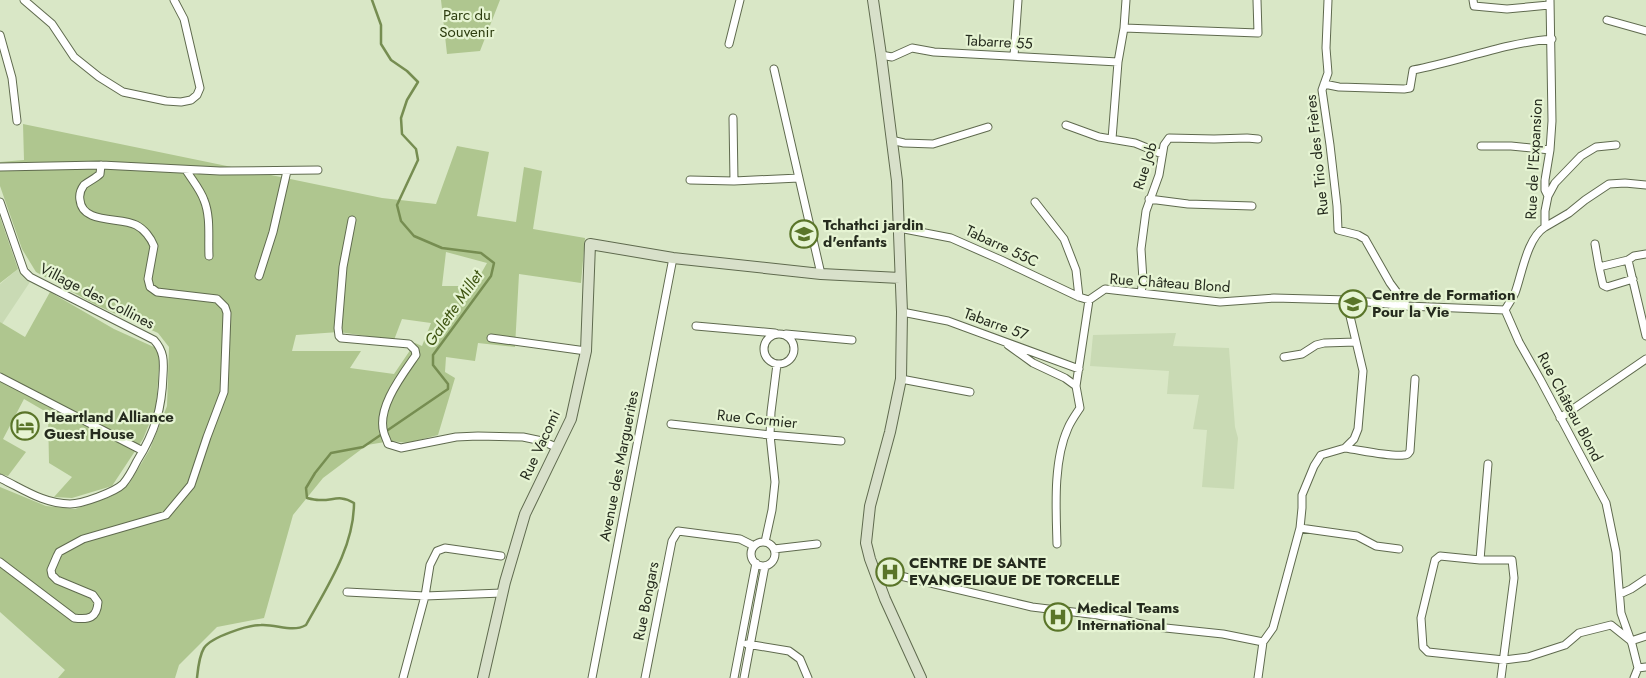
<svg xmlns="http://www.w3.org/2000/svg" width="1646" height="678" viewBox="0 0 1646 678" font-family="Jost,sans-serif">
<rect width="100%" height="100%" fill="#d9e7c6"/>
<!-- built -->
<path fill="#c9dab4" d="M18,269l12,13 -28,42 -2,-2v-38z
M1176,333l-3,13 56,2 6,79 3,11 -4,51 -32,-2 5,-57 -14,-1 6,-34 -32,-1 2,-23 -79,-5 3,-31z"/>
<!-- green -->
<path fill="#afc68f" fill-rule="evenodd" d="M441,0h59l-20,51 -33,3z
M23,124l359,74 54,6 21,-58 32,6 -12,64 39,6 8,-55 18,4 -9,58 52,9 -4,45 -62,-9 -4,73 -37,-4 -3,18 -29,-4 -1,15 10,6 -17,57 -30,8 -17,-2 -24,4 -44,33 -30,37 -29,103 -47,9 -38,38 -4,13h-117l7,-8 -65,-58v-125l46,19 29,3 35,-12 19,-13 21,-35 17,-43 2,-59 -11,-14 -62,-28 -60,-33 -14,-23 -22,-63v-24l24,-2zM446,252l41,11 -13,23h-32zM402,319l29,4 -9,23 -7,-3 -21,31 -44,-6 11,-17h-69l4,-16 43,-3 55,8z
M0,217l18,52 -18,14z
M50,292l64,37 42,19 4,7 -4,52 -13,32 -31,47 -40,12 -18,-1 18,-20 -23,-14 -1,-50 -24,-14 -21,40 23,13 -18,24 -8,-2v-152l25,15z"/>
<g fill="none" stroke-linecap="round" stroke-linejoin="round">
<!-- stream -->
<path stroke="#768d51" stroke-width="2.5" d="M197,678c1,-10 2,-22 7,-30 7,-11 44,-23 57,-23 16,-1 31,8 45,0 21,-38 48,-78 48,-122 -15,-9 -21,-2 -35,-3 -4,0 -8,-1 -12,-2l-1,-10 9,-15 16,-20 32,-6 85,-58v-5l-15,-19v-10l58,-79 3,-13 -13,-10 -39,-5 -28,-12 -13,-15 -4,-16 21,-45 -2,-11 -14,-15 -1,-16 6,-18 11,-18 -11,-11 -16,-11 -10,-16v-19l-9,-25"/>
<!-- street casing -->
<g stroke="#5f6a4e" stroke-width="9">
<path id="street" d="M24,0l28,24 22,33 25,20 24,15 43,9 15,1 10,-2 6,-5 3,-7 -16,-69 -10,-19
M1328,0l-2,48 2,25 -6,17 8,55 7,61 1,24 20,5 7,4 25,44 17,23
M1473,0l1,6 33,3 42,-4
M1607,20l39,11
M1124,28l134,5 -1,-33
M0,35l12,43 5,43
M729,44l11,-44
M881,55l11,2 20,-9 22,4 184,10
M1014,56l4,-56
M774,69l47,205
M1324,84l15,3 65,2 6,-1 3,-18c47,-9 91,-27 139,-31
M733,118l1,63
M1066,125l33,12 36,6 27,11
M1112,139l6,-77 6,-34 2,-28
M891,140l13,3 29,1 55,-17
M1481,146h30l39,4
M0,167l101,-2 119,6 98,-1
M186,170c6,10 14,19 18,30 7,17 4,38 5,56
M690,180l44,1 65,-3
M1548,196l7,-13 26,-27 15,-9 20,-2
M1149,199l39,5 64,2
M0,202l24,69 6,6 124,63c10,11 10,21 9,35 -1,34 -8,57 -26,86 -4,8 -8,16 -14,23 -8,8 -41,20 -53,20 -26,0 -47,-15 -70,-26
M1035,202l29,37 12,31 3,27
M352,220l-9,47 -5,61 1,8 2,2 68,6 6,6 1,5c-13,19 -40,53 -32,78 1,4 3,7 4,11l13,4 55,-11 22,-1 45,1 19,4 14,6
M1545,227l24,-14 16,-13 24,-16 16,-1 21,2
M899,228l52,10 50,22 78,37 10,3
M1595,244l4,23 29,-7 18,76
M1628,260l6,-4 12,-2
M1599,267l4,18 4,2 26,-8
M259,276l14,-44 14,-61
M1141,293l2,-13 -2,-31 5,-38 13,-36 5,-30 5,-7 45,1 33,-1 11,1
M1089,300l16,-11 115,13 54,-4 74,2 59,6 98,4
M1505,310l14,32 21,37 66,124 10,49 5,61 11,31 6,24 -4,10
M1505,310c3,-5 7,-11 10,-17 7,-19 12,-55 30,-66v-16l3,-15 -3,-6v-10l5,-30 2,-29 -2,-121
M902,312l46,9 131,48
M696,326l79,7
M764 349a15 15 0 1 1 30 0a15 15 0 1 1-30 0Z
M786,334l66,6
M491,338l95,13
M1008,345l25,18 32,15 11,8
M1284,357l18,-3 14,-9 8,-2 32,-1
M0,377l143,74
M901,379l69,13
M1560,418l86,-59
M671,424l99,11 71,6
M1345,448c15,2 45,9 59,7 4,0 4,-1 6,-4l5,-72
M1488,464l-8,96h32l2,18 -13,100
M1300,528l57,8 19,10 23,3
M765,542l7,-32 3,-28 -5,-47 1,-23 6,-48
M751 554a12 12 0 1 1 24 0a12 12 0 1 1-24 0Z
M1057,544c-1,-35 -4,-83 11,-116 3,-7 8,-14 12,-20l-4,-22 13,-86
M774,549l43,-5
M1480,560l-40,-4 -5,4 -14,58 2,29 5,5 76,8 24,-3 37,-12 14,-12 32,-8 20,16 15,-5
M0,562l74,56c15,2 23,0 24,-16l-5,-7 -36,-15 -5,-5 -1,-5 6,-14 2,-4 24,-13 83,-24 25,-30 16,-48 17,-45 3,-79 -2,-6 -8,-8 -60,-7 -7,-5 -2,-8 6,-33c-3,-8 -10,-17 -18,-21 -16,-8 -54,-1 -56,-25 -1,-5 1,-11 4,-15 5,-4 12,-7 16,-11l1,-9
M875,570l157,37 66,8 58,12 67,7 40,8
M347,592l78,4 77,-3
M1620,594l11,-5 15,-10
M747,644l42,7 11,8 8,19
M1638,668l8,-1
M403,678l22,-82 5,-31 7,-14 8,-3 56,8
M592,678l81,-420
M645,678l27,-137 6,-10 62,8 14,7
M734,678l22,-115
M744,678l21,-112
M1258,678l5,-36 10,-14 27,-100 2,-20v-13l12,-29 7,-11 24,-7 9,-9 4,-10 5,-58 -14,-59 -8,-12"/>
</g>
<!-- secondary casing -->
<g stroke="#5f6a4e" stroke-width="12">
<path id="secondary" d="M873,0l8,55 16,126 5,131 -1,67 -11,53 -20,74 -4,37 4,16 15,40 36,79
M483,678l22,-96 20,-68 46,-95 15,-68 4,-107 83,14 148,16 79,4"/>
</g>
<!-- street -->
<use href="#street" stroke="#fff" stroke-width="7"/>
<!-- secondary -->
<use href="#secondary" stroke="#d8e0ca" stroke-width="10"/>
</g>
<!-- icons -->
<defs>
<g id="school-ring" transform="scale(1.4375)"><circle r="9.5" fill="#e6f4d3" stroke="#5a7529" stroke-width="1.5"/><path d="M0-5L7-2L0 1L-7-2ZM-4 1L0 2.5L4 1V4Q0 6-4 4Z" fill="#5a7529"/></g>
<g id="university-ring" transform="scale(1.4375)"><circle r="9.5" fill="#e6f4d3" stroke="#5a7529" stroke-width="1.5"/><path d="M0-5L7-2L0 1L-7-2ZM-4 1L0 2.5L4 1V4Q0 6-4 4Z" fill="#5a7529"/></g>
<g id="hotel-ring" transform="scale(1.4375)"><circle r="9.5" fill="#e6f4d3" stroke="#5a7529" stroke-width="1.5"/><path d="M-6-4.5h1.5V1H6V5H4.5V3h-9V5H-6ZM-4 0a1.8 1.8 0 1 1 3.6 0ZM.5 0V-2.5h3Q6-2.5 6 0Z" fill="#5a7529"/></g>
<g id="hospital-ring" transform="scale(1.4375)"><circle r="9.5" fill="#e6f4d3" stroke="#5a7529" stroke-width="1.5"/><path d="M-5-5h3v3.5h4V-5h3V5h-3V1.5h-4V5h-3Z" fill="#5a7529"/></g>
</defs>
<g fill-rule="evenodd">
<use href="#school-ring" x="804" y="234"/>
<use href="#university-ring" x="1353" y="304"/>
<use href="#hotel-ring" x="25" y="426"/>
<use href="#hospital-ring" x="890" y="572"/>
<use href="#hospital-ring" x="1058" y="617"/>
</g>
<g text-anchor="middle" stroke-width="4.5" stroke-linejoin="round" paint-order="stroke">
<!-- park labels -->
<g font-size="15" fill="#2d3d0f" stroke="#e6f4d3">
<text x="467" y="20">Parc du<tspan x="467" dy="17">Souvenir</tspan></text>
</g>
<!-- street labels -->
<g font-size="15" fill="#252b1e" stroke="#e6f4d3">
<text transform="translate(999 42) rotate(3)" y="5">Tabarre 55</text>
<text transform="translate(1317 155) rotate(-96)" y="5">Rue Trio des Frères</text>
<text transform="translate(1534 159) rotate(-87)" y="5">Rue de l'Expansion</text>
<text transform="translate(1145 166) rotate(-73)" y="5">Rue Job</text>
<text transform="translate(1002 246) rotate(25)" y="5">Tabarre 55C</text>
<text transform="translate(1170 283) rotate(4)" y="5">Rue Château Blond</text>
<text transform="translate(97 296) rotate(27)" y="5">Village des Collines</text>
<text transform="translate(996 324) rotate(20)" y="5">Tabarre 57</text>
<text transform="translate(1570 407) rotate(62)" y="5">Rue Château Blond</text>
<text transform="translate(757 419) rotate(6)" y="5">Rue Cormier</text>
<text transform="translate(540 445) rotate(-65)" y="5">Rue Vacomi</text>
<text transform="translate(619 466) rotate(-79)" y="5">Avenue des Marguerites</text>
<text transform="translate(646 601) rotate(-79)" y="5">Rue Bongars</text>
</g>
<!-- poi labels -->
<g font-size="15" font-weight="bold" fill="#252b1e" stroke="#e6f4d3" text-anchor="start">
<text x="823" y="230">Tchathci jardin<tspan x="823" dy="17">d'enfants</tspan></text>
<text x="1372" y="300">Centre de Formation<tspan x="1372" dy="17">Pour la Vie</tspan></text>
<text x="44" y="422">Heartland Alliance<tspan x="44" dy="17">Guest House</tspan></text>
<text x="909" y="568">CENTRE DE SANTE<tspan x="909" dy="17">EVANGELIQUE DE TORCELLE</tspan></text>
<text x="1077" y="613">Medical Teams<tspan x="1077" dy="17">International</tspan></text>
</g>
<!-- water labels -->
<g font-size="16" font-style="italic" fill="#3e5410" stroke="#e6f4d3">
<text transform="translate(453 308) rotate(-55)" y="6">Galette Millet</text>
</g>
</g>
</svg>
